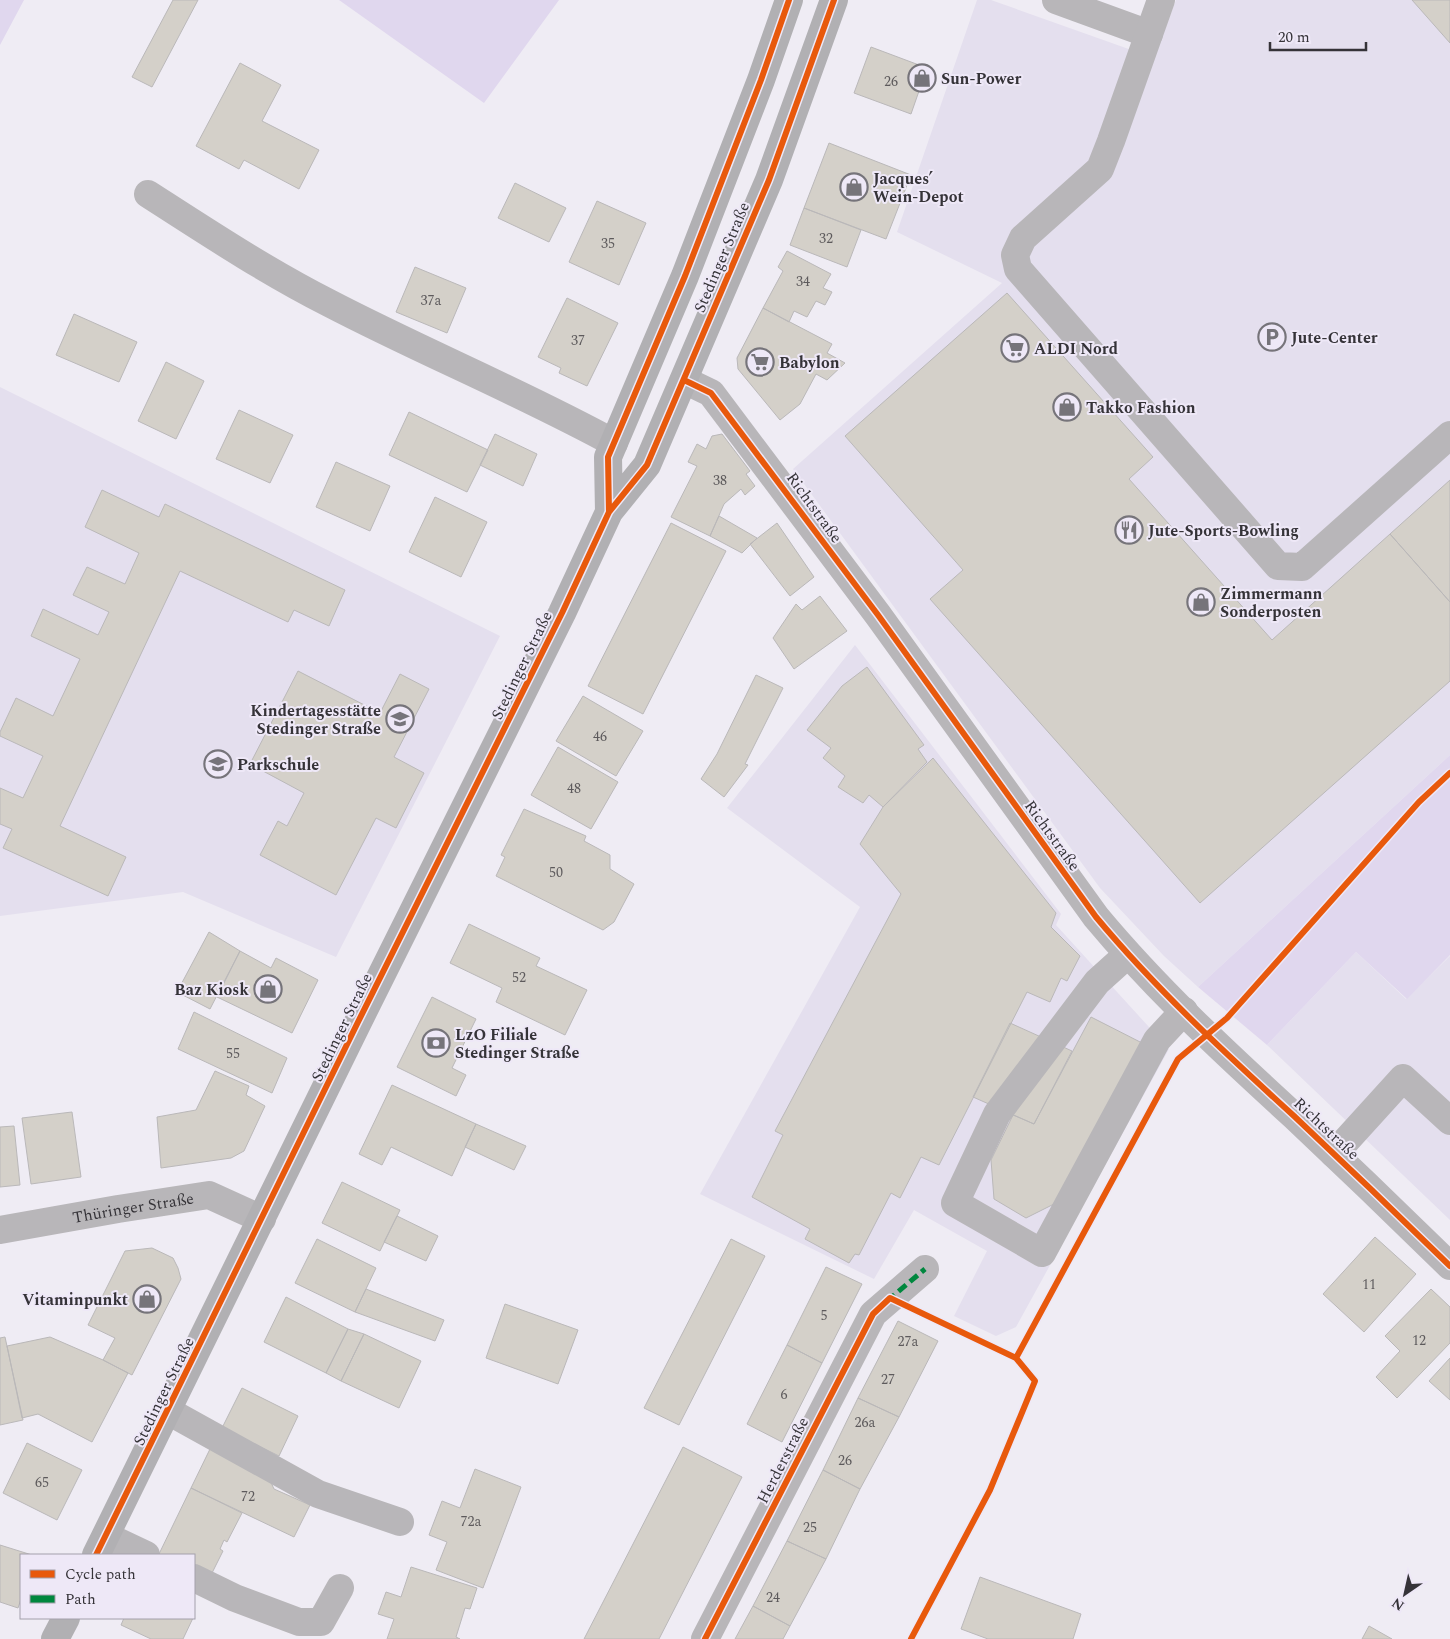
<svg xmlns="http://www.w3.org/2000/svg" width="1450" height="1639" viewBox="0 0 1450 1639" font-family="Spectral,serif">
<rect width="100%" height="100%" fill="#efecf4"/>
<!-- built -->
<path fill="#e4dfee" d="M977,0h14l163,58 22,-58h274v755l-252,232 -34,-31 -64,-68 -307,-419 209,-186 -105,-51z
M0,387l500,249 -164,321 -153,-65 -183,24z
M855,645l206,269 -5,11 113,124 -153,278 -20,9 -42,-20 33,-65 -73,-41 -40,69 -174,-85 160,-287 -133,-99z
M1356,952l50,47 44,-43v264l-183,-175z"/>
<!-- green -->
<path fill="#e0d7ee" d="M0,0h24l-24,45z
M339,0h220l-75,103z
M1450,755v200l-43,44 -51,-47 -89,93 -69,-58z"/>
<!-- building -->
<path fill="#d4d0c9" stroke="#bab8b9" d="M173,0h25l-46,87 -20,-10z
M1412,0h38v43z
M871,47l56,21 -16,46 -57,-21z
M240,63l41,22 -19,36 57,29 -20,39 -55,-29 -5,9 -43,-23z
M829,143l82,32 -25,64 -82,-31z
M515,183l51,25 -17,34 -51,-24z
M597,201l49,22 -27,62 -50,-23z
M804,208l57,22 -14,37 -57,-22z
M787,251l44,23 -8,14 9,4 -7,13 -9,-4 -9,16 -13,-6 -5,11 -26,-14 20,-37 -5,-4z
M415,267l51,21 -19,45 -51,-21z
M1007,293l146,164 -24,22 143,161 118,-106 60,68v79l-250,222 -270,-304 33,-29 -118,-134z
M567,298l51,25 -31,63 -28,-13 2,-5 -23,-11z
M763,308l69,36 -5,9 18,10 -18,17 -11,-6 -16,30 -20,16 -42,-51 -1,-11z
M74,314l63,28 -18,40 -63,-27z
M166,362l38,19 -28,58 -38,-18z
M239,410l54,25 -23,48 -54,-24z
M409,412l79,38 -21,42 -78,-37z
M495,434l42,20 -14,32 -43,-21z
M722,434l28,37 -4,3 9,12 -10,9 -4,-6 -17,15 -14,32 -39,-19 26,-51 -9,-4 9,-18 9,5 6,-13z
M336,462l54,24 -20,45 -54,-24z
M1450,480v122l-60,-68z
M102,490l57,27 6,-13 180,86 -16,36 -35,-16 -6,12 -108,-51 -120,255 66,31 -18,39 -105,-48 9,-19 -12,-5v-36l23,10 20,-42 -43,-20v-4l16,-34 37,18 27,-57 -49,-23 12,-27 55,26 11,-23 -36,-17 14,-28 38,17 14,-31 -54,-26z
M435,497l52,25 -26,55 -52,-25z
M719,516l38,22 -15,15 -32,-17z
M671,523l55,28 -83,163 -55,-28z
M777,523l37,54 -24,19 -40,-52z
M820,596l27,35 -53,38 -21,-31 23,-34 6,6z
M867,667l57,78 -6,4 9,13 -44,45 -14,-12 -6,8 -25,-16 7,-11 -22,-18 8,-10 -24,-18 35,-44z
M298,671l82,42 20,-39 29,15 -35,68 30,16 -28,55 -20,-10 -40,77 -76,-40 18,-34 9,5 17,-33 -54,-29z
M756,675l27,13 -38,76 3,1 -24,32 -23,-18 16,-25z
M583,696l60,35 -27,45 -60,-35z
M558,747l60,35 -27,47 -60,-34z
M933,758l123,155 -5,14 29,29 -13,25 -6,-3 -11,24 -23,-10 -88,173 -18,-8 -21,41 -9,-5 -32,62 -4,-1 -6,9 -44,-24 5,-10 -58,-32 31,-62 -8,-4 126,-237 -41,-50 23,-37z
M524,809l62,27 -2,5 26,14v14l24,15 -20,38 -11,8 -107,-54 9,-19 -4,-2z
M469,924l71,34 -4,8 51,24 -22,45 -69,-33 6,-14 -52,-25z
M209,932l31,19 -30,58 -33,-17z
M240,951l31,17 5,-10 42,22 -26,53 -75,-36z
M432,997l44,22 -24,49 14,7 -10,21 -59,-29z
M194,1012l93,46 -15,35 -94,-44z
M1091,1017l55,28 -82,154 -38,19 -32,-19 -3,-39 22,-45 21,9z
M1010,1023l62,28 -38,73 -61,-27z
M215,1071l34,15 -3,9 19,11 -21,45 -13,7 -70,10 -4,-51 39,-7z
M392,1085l84,39 -24,52 -61,-29 -9,18 -23,-11z
M72,1112l9,65 -50,7 -9,-66z
M476,1124l50,22 -12,24 -49,-23z
M14,1126l6,59 -20,2v-60z
M342,1182l58,28 -20,41 -58,-28z
M397,1216l41,20 -12,25 -42,-19z
M1375,1237l41,37 -52,58 -41,-38z
M317,1239l59,29 -21,44 -60,-29z
M731,1239l34,17 -86,169 -35,-17z
M152,1248l21,10 5,10 3,11 -49,96 -29,-15 12,-22 -27,-13 37,-74z
M826,1267l36,17 -40,79 -35,-18z
M366,1289l78,31 -9,21 -80,-29z
M1431,1289l19,18v36l-53,55 -21,-21 24,-26 -15,-15z
M286,1297l62,32 -22,44 -62,-31z
M505,1304l73,26 -20,54 -72,-26z
M898,1321l40,20 -39,76 -41,-19z
M348,1329l16,5 -23,47 -15,-8z
M364,1334l57,27 -22,47 -58,-27z
M5,1337l18,83 -23,5v-87z
M50,1337l53,23 25,13 -36,69 -54,-28 -16,4 -15,-72z
M787,1345l35,18 -40,79 -35,-18z
M1450,1358v42l-21,-19z
M242,1388l56,28 -19,40 -57,-28z
M858,1398l41,19 -39,72 -37,-19z
M27,1443l55,27 -25,50 -54,-27z
M683,1447l59,30 -83,162h-75z
M210,1449l59,29 5,11 36,16 -16,32 -103,-49z
M475,1469l46,18 -38,101 -47,-18 11,-28 -18,-7 13,-34 18,7z
M823,1470l37,19 -34,70 -39,-18z
M191,1488l51,25 -15,29 -3,-2 -4,9 3,2 -14,28 -15,-8v-16h-32l-3,-1z
M787,1541l39,18 -36,67 -37,-20z
M0,1545l32,10h-11v44l-3,9 -18,-6z
M411,1567l66,21 -7,21 -5,-1 -9,29 4,2h-73l7,-20 -16,-5 8,-22 15,5z
M980,1577l101,37 -8,25h-85l-27,-10z
M753,1606l37,20 -7,13h-48z
M124,1618h69l-10,21h-32l-30,-14z
M1369,1626l23,13h-30z"/>
<g fill="none" stroke-linecap="round" stroke-linejoin="round">
<!-- minor -->
<g stroke="#b8b6b9" stroke-width="28">
<path d="M1056,0l93,34"/>
<path d="M1161,0l-50,141 -11,28 -77,69 -8,17 3,14 260,297 24,1 148,-132"/>
<path d="M148,194c59,38 118,77 181,109 94,49 192,89 285,140"/>
<path d="M684,380l27,13 167,222 218,302c60,72 129,136 198,199 52,49 104,99 156,150"/>
<path d="M1127,955l-30,27 -100,132 -42,89 87,50 115,-213 27,-29"/>
<path d="M1334,1154l69,-76 47,43"/>
<path id="s1" d="M0,1230l118,-21 91,-14 53,24"/>
<path d="M168,1411l150,83 82,28"/>
<path d="M106,1536l40,19"/>
<path d="M194,1578l41,20 64,24h22l19,-34"/>
<path d="M705,1639l168,-325 52,-45"/>
</g>
<!-- major -->
<path stroke="#b1b0b3" stroke-width="28" d="M609,512l-1,-55 77,-181 76,-196 28,-80
M96,1555l262,-533 204,-409 47,-101 38,-47 122,-285 65,-180
M55,1639l11,-21"/>
<!-- quiet -->
<path stroke="#00873e" stroke-width="5" stroke-dasharray="10 5" stroke-linecap="butt" d="M887,1301l38,-32"/>
<!-- cycleway casing -->
<g stroke="#eee8f7" stroke-width="9">
<path id="cycleway" d="M684,380l27,13 167,222 218,302c60,72 129,136 198,199 52,49 104,99 156,150
M609,512l-1,-55 77,-181 76,-196 28,-80
M1016,1358l162,-299 49,-41 192,-216 31,-29
M96,1555l262,-533 204,-409 47,-101 38,-47 122,-285 65,-180
M705,1639l168,-325 17,-16 126,60 19,23 -45,109 -79,149"/>
</g>
<!-- cycleway -->
<use href="#cycleway" stroke="#e8590c" stroke-width="6"/>
</g>
<!-- icons -->
<defs>
<g id="shop-ring" transform="scale(1.4375)"><circle r="9.5" fill="#eee8f7" stroke="#76747a" stroke-width="1.5"/><path d="M-5-2.5h2.3a2.7 3.5 0 0 1 5.4 0H5L5.5 6h-11ZM-1.5-2.5h3a1.5 2.3 0 0 0-3 0Z" fill="#76747a"/></g>
<g id="parking-ring" transform="scale(1.4375)"><circle r="9.5" fill="#eee8f7" stroke="#76747a" stroke-width="1.5"/><path d="M-3.5-5.5H1a3.5 3.5 0 0 1 0 7H-1V5.5H-3.5ZM-1-3.4V-.6H.8a1.4 1.4 0 0 0 0-2.8Z" fill="#76747a"/></g>
<g id="supermarket-ring" transform="scale(1.4375)"><circle r="9.5" fill="#eee8f7" stroke="#76747a" stroke-width="1.5"/><path d="M-6-5.5h2.5l.6 2H6L4.5 2H-2.5L-4.4-4H-6ZM-1.5 3.2a1.3 1.3 0 1 0 .1 0ZM3 3.2a1.3 1.3 0 1 0 .1 0Z" fill="#76747a"/></g>
<g id="restaurant-ring" transform="scale(1.4375)"><circle r="9.5" fill="#eee8f7" stroke="#76747a" stroke-width="1.5"/><path d="M-5-6h1v4h1v-4h1v4h1v-4h1v5L-1.5 .5V6h-2V.5L-5-1ZM5-6V6H3V1.5H1.5Q1.5-4 5-6Z" fill="#76747a"/></g>
<g id="school-ring" transform="scale(1.4375)"><circle r="9.5" fill="#eee8f7" stroke="#76747a" stroke-width="1.5"/><path d="M0-5L7-2L0 1L-7-2ZM-4 1L0 2.5L4 1V4Q0 6-4 4Z" fill="#76747a"/></g>
<g id="bank-ring" transform="scale(1.4375)"><circle r="9.5" fill="#eee8f7" stroke="#76747a" stroke-width="1.5"/><path d="M-6-4H6V4H-6ZM0-2.3a2.3 2.3 0 1 0 0 4.6a2.3 2.3 0 1 0 0-4.6Z" fill="#76747a"/></g>
</defs>
<g fill-rule="evenodd">
<use href="#shop-ring" x="922" y="78"/>
<use href="#shop-ring" x="854" y="187"/>
<use href="#parking-ring" x="1272" y="337"/>
<use href="#supermarket-ring" x="1015" y="348"/>
<use href="#supermarket-ring" x="760" y="362"/>
<use href="#shop-ring" x="1067" y="407"/>
<use href="#restaurant-ring" x="1129" y="530"/>
<use href="#shop-ring" x="1201" y="602"/>
<use href="#school-ring" x="400" y="719"/>
<use href="#school-ring" x="218" y="764"/>
<use href="#shop-ring" x="268" y="989"/>
<use href="#bank-ring" x="436" y="1043"/>
<use href="#shop-ring" x="147" y="1299"/>
</g>
<g text-anchor="middle" stroke-width="4" stroke-linejoin="round" paint-order="stroke">
<!-- number labels -->
<g font-size="14" fill="#5d5a5c">
<text x="891" y="86">26</text>
<text x="826" y="243">32</text>
<text x="608" y="248">35</text>
<text x="803" y="286">34</text>
<text x="431" y="305">37a</text>
<text x="578" y="345">37</text>
<text x="720" y="485">38</text>
<text x="600" y="741">46</text>
<text x="574" y="793">48</text>
<text x="556" y="877">50</text>
<text x="519" y="982">52</text>
<text x="233" y="1058">55</text>
<text x="1369" y="1289">11</text>
<text x="824" y="1320">5</text>
<text x="1419" y="1345">12</text>
<text x="908" y="1346">27a</text>
<text x="888" y="1384">27</text>
<text x="784" y="1399">6</text>
<text x="865" y="1427">26a</text>
<text x="845" y="1465">26</text>
<text x="42" y="1487">65</text>
<text x="248" y="1501">72</text>
<text x="471" y="1526">72a</text>
<text x="810" y="1532">25</text>
<text x="773" y="1602">24</text>
</g>
<!-- poi labels -->
<g font-size="16" font-weight="bold" fill="#353338" stroke="#eee8f7" text-anchor="start">
<text x="941" y="84">Sun-Power</text>
<text x="873" y="184">Jacques’<tspan x="873" dy="18">Wein-Depot</tspan></text>
<text x="1291" y="343">Jute-Center</text>
<text x="1034" y="354">ALDI Nord</text>
<text x="779" y="368">Babylon</text>
<text x="1086" y="413">Takko Fashion</text>
<text x="1148" y="536">Jute-Sports-Bowling</text>
<text x="1220" y="599">Zimmermann<tspan x="1220" dy="18">Sonderposten</tspan></text>
<text x="381" y="716" text-anchor="end">Kindertagesstätte<tspan x="381" dy="18">Stedinger Straße</tspan></text>
<text x="237" y="770">Parkschule</text>
<text x="249" y="995" text-anchor="end">Baz Kiosk</text>
<text x="455" y="1040">LzO Filiale<tspan x="455" dy="18">Stedinger Straße</tspan></text>
<text x="128" y="1305" text-anchor="end">Vitaminpunkt</text>
</g>
<!-- street labels -->
<g font-size="16" fill="#353338" stroke="#eee8f7">
<text transform="translate(721 257) rotate(-67)" y="6">Stedinger Straße</text>
<text transform="translate(815 507) rotate(54)" y="6">Richtstraße</text>
<text transform="translate(521 665) rotate(-64)" y="6">Stedinger Straße</text>
<text transform="translate(1053 835) rotate(54)" y="6">Richtstraße</text>
<text transform="translate(341 1027) rotate(-64)" y="6">Stedinger Straße</text>
<text transform="translate(1327 1128) rotate(43)" y="6">Richtstraße</text>
<text dy="6" stroke="none"><textPath href="#s1" startOffset="135">Thüringer Straße</textPath></text>
<text transform="translate(163 1391) rotate(-64)" y="6">Stedinger Straße</text>
<text transform="translate(782 1460) rotate(-63)" y="6">Herderstraße</text>
</g>
</g>
<!-- legend -->
<rect x="20" y="1554" width="175" height="65" fill="#eee8f7" stroke="#a4a0ab"/>
<rect x="30" y="1570" width="25" height="8" fill="#e8590c" stroke="#a4a0ab"/>
<text x="65" y="1579" font-size="15" fill="#353338">Cycle path</text>
<rect x="30" y="1595" width="25" height="8" fill="#00873e" stroke="#a4a0ab"/>
<text x="65" y="1604" font-size="15" fill="#353338">Path</text>
<!-- north arrow -->
<g transform="translate(1405 1594) rotate(214)" stroke="#eee8f7" stroke-width="4" paint-order="stroke">
<path d="M0-4L9 19L0 12L-9 19Z" fill="#353338"/>
<text y="-8" font-size="14" font-weight="bold" text-anchor="middle" fill="#353338">N</text>
</g>
<!-- scale -->
<path d="M1270 42v8h96v-8" fill="none" stroke="#353338" stroke-width="2.5"/>
<text x="1278" y="42" font-size="15" fill="#353338" stroke="#eee8f7" stroke-width="4" paint-order="stroke">20 m</text>
</svg>
